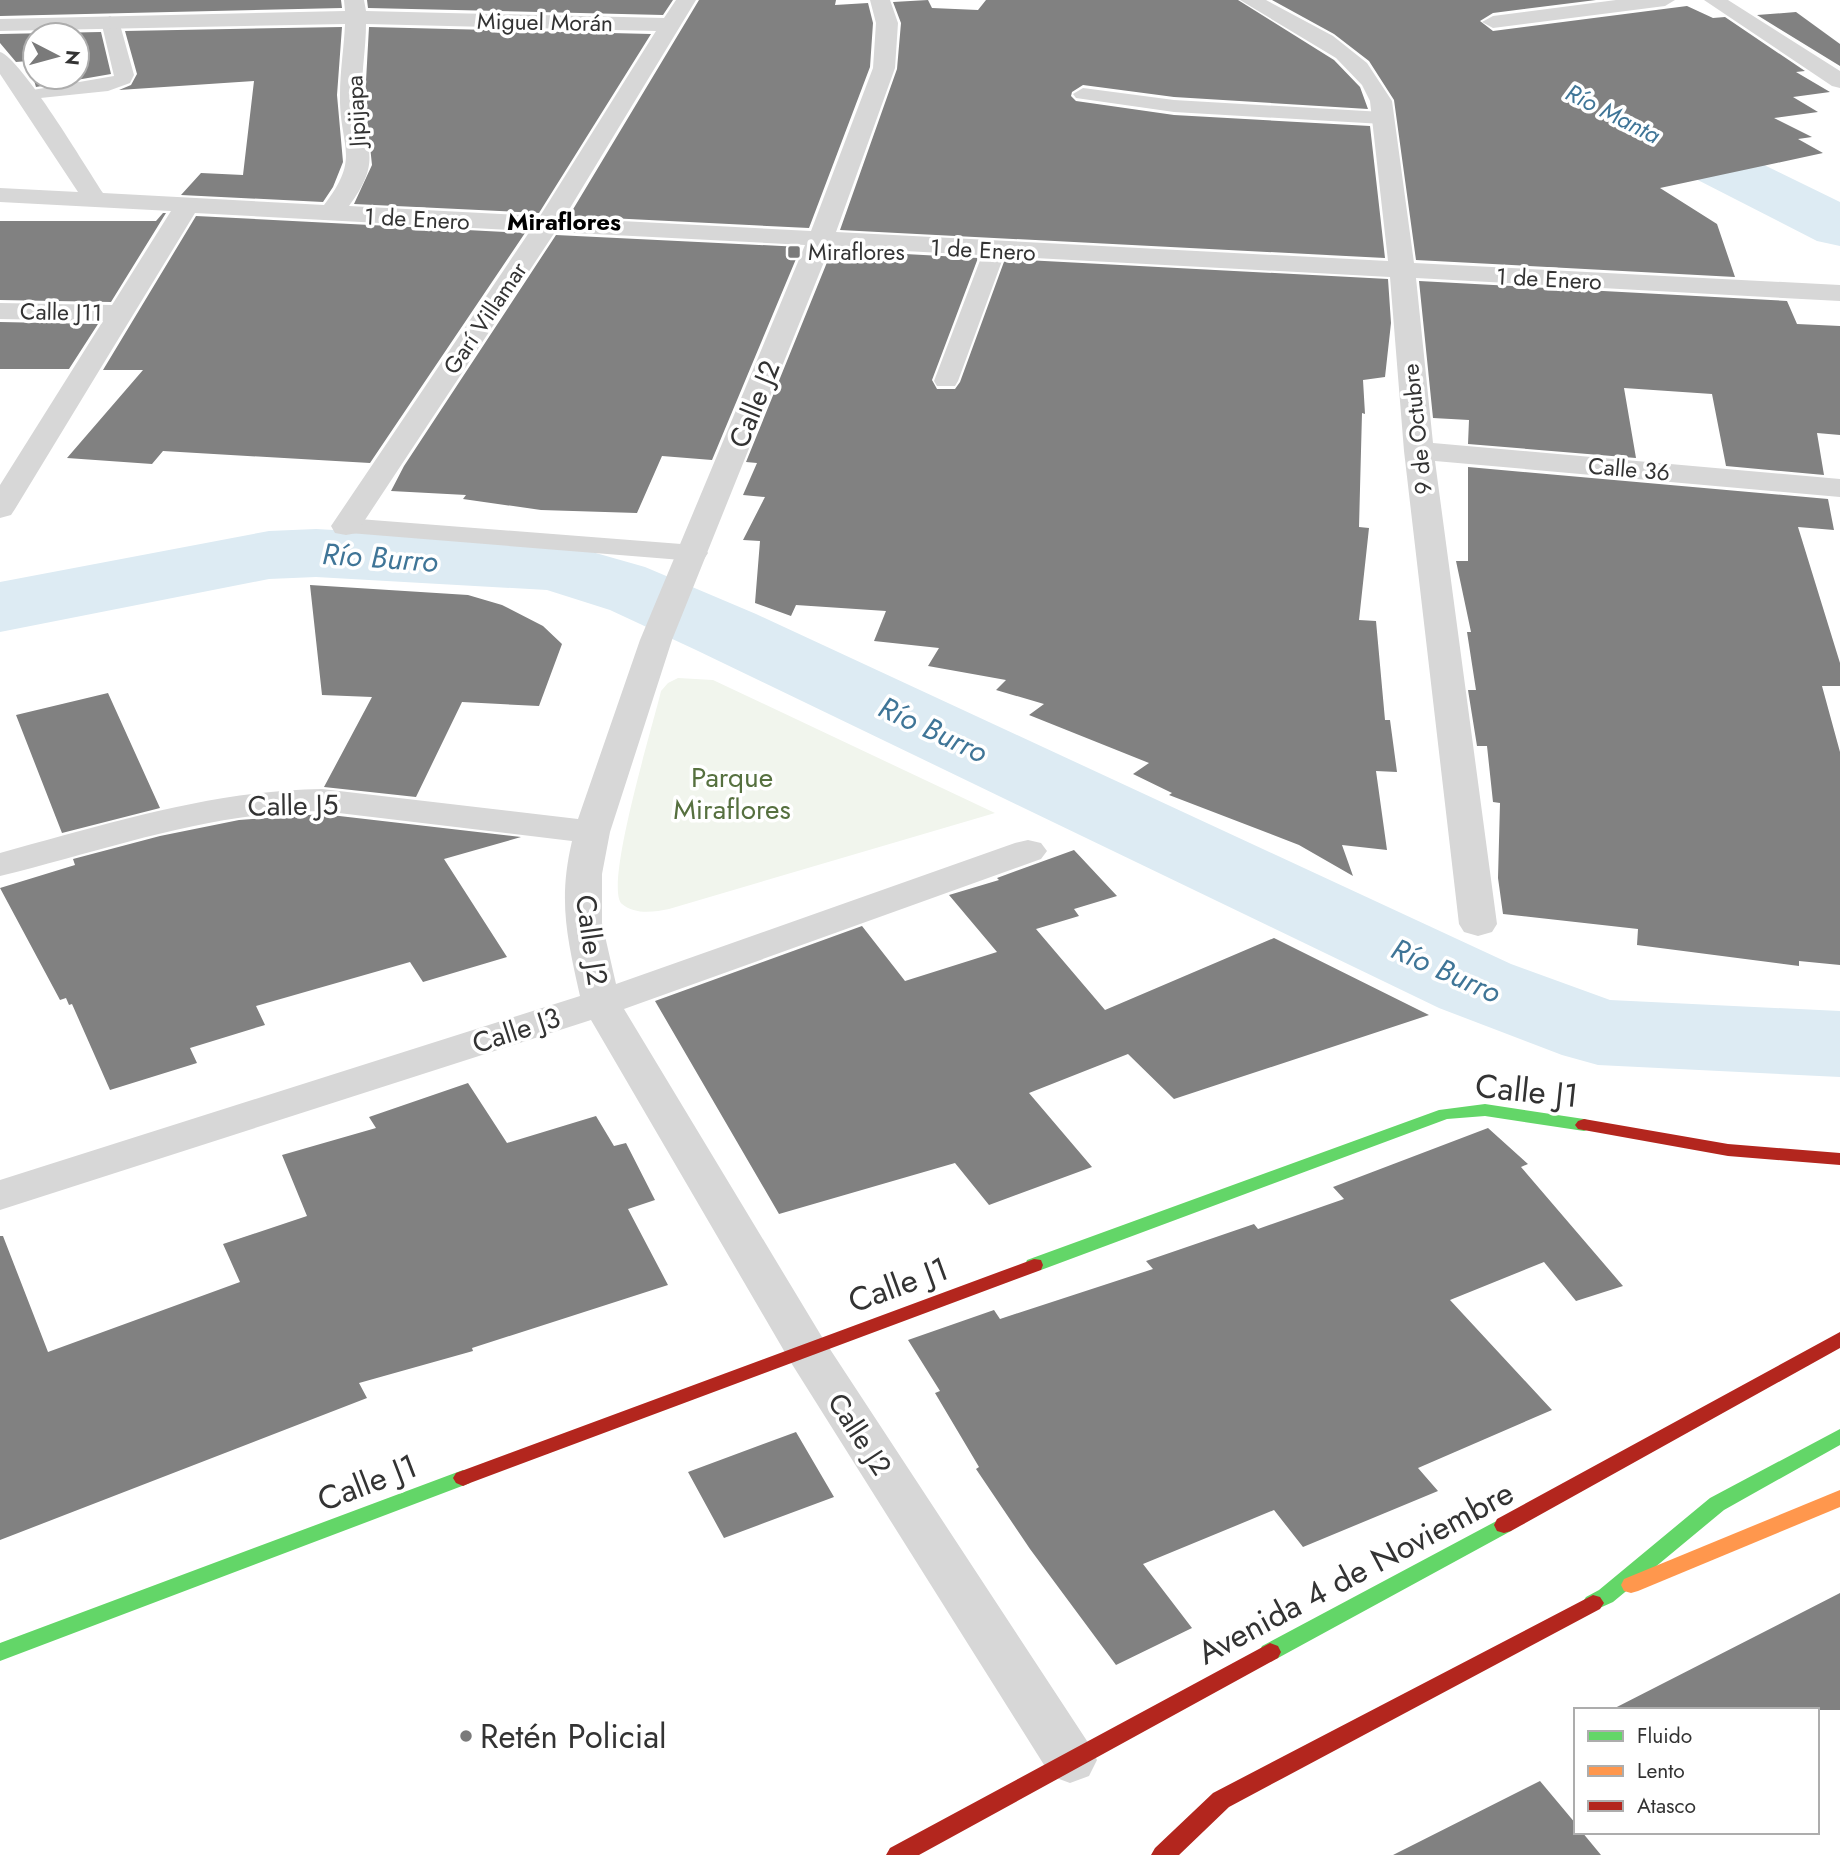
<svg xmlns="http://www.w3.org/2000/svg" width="1840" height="1855" viewBox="0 0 1840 1855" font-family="Jost,sans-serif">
<rect width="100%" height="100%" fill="#fff"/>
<!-- green -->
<path fill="#f1f5ed" d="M678,678l35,2 282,133 -326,96c-15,3 -34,6 -47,-5 -19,-16 32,-182 39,-213l7,-8z"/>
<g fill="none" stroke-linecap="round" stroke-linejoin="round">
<!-- river -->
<path fill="#ddebf3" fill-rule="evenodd" d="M1360,0h67l413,202v44l-23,-5 -450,-230z
M316,529l231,13 24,4 74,21 111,47 755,350 99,36 230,11v66l-242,-12 -36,-10 -123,-47 -743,-358 -86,-40 -63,-20 -231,-13 -47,2 -269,53v-50l269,-51z"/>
</g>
<!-- building -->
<path fill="#818181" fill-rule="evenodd" d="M0,0h341l1,8 -342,8z
M367,0h306l-10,15 -295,-7z
M699,0h137l-1,5 33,-2 5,20 -3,44 -61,161 -240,-12z
M928,0l4,8 46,2 8,-10h252l96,60 26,27 8,22 -194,-12 -91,-12 -11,7 -1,4 5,5 98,14 196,11 15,132 -545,-28 57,-161 4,-46 -8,-21z
M1272,0h324l-103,13 -13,8 13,10 194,-25 26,12 12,-1 80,54 -9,1 34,20 -37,5 25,15 -44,6 38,19 -14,2 25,14 -163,35 57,36 18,53 -319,-17 -22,-160 -25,-39 -35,-27z
M1796,12l44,32v22l-83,-51z
M342,27l-5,68 6,67 -10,25 -10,15 -142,-7 20,-22 42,2 11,-94 -135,9 12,-5 6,-11 -12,-43z
M369,27l282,7 -112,179 -185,-9 18,-39 -7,-66z
M101,32l10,42 -75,13 -8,-26 -12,1 -16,-19v-9zM35,35h42v42h-42z
M163,213h3l-55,89 -111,-2v-79h156z
M196,216l329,17 -155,230 -207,-12 -11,13 -85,-6 76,-88h-40z
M556,235l245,12 -89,213 -50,-4 -25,57 -96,-3 -78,-11 3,-4 -75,-4 13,-25z
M832,250l146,8 -46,122 5,9h18l5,-7 45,-123 383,20 3,44 -6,54 -22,3 2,34 -3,-1 -3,114 10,1 -10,92 17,1 9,99h5l7,52 -21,-1 11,79 -45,-5 11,31 -54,-31 -130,-50 3,-2 -39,-19 16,-11 -120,-48 15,-11 -48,-14 10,-10 -78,-14 11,-18 -65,-7 12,-30 -90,-6 -5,11 -36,-13 5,-62 -17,-1 22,-43 -22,-2 14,-32 -11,-1z
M1419,281l368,20 10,23 43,2v109l-23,-2 7,42 -98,-9 -14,-72 -88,-6 12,70 -168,-14 1,-24 -36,-2z
M0,322l98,2 -29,45h-69z
M1468,467l360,32 6,31 -36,-3 42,136v23h-18l18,66v213l-41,-4v5l-162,-21 1,-16 -135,-15 -5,-36 2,-75 -7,-1 -6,-56h-10l-9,-56h8l-9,-58h4l-15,-71h12z
M310,585l158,10 34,10 41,21 19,18 -23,62 -77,-4 -46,95 -92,-10 48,-90 -50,-2z
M108,693l52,115 -98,25 -46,-118z
M322,814l199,23 -77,22 63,98 -84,25 -13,-20 -154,44 9,19 -75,23 7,15 -87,27 -38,-86 -3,1 -3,-7 -6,2 -60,-112 75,-23 -2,-6 87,-23 79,-16z
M1074,850l43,46 -43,13 5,7 -43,13 69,81 169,-72 155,77 -255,84 -46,-45 -99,39 63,74 -103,38 -34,-42 -176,51 -124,-213 207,-75 43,55 92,-29 -48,-57 50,-15 -2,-2z
M468,1083l39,60 89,-27 18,30 12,-3 29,57 -27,9 40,76 -196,63 1,3 -114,32 8,15 -367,142v-304h3l45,116 192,-70 -17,-38 84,-28 -25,-61 94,-27 -7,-11z
M1488,1128l40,36 -7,3 102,119 -47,15 -32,-39 -94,38 102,110 -134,58 20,23 -135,56 -29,-37 -131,54 49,64 -76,37 -86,-116 -54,-80 3,-2 -44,-74 5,-2 -32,-51 86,-30 6,9 153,-50 -7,-8 108,-37 4,5 86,-30 -11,-12z
M796,1432l38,65 -110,41 -36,-66z
M1840,1593v117h-229z
M1540,1781l36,43v8h6l19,23h-208z"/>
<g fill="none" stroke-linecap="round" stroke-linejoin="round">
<!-- lane -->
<path fill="#d7d7d7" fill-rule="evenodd" d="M110,16l9,5 15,54 -4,8 -22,8 -87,9 -3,-4 3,-4 93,-16 -13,-55z
M1083,88l91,12 209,12 10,6 -10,6 -209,-12 -98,-14 -3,-4z
M995,243l11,7 -48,131 -3,5h-18l-3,-5 50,-131z
M346,518l348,27 10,2 4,6 -4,6 -10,2 -357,-29 -4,-6 4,-6z"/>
<!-- street -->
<path fill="#d7d7d7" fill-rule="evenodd" d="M344,0h20l2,11 298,7 12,-18h20l-132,218 247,13 62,-163 3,-45 -6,-23h20l8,23 -3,45 -59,164 552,29 -18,-160 -8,-16 -26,-27 -96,-58h26l67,36 34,27 25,38 22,162 426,22v16l-424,-23 17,165 407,36v18l-405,-36 62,463 -5,8 -14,4 -14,-4 -5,-8 -55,-473 -14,-174 -560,-30 -158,393 -62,192 -8,42v49l14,61 399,-141 13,-3 13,3 6,8 -6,8 -417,150 198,328 267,407 8,16 -8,16 -19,7 -19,-7 -261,-415 -199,-341 -591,190v-30l580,-184c-13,-59 -22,-95 -8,-155l-250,-30c-115,1 -212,38 -322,65v-23c107,-29 210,-62 322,-64l256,30 62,-179 165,-395 -250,-13 -194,294 -4,7 -11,2 -11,-2 -4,-7 199,-295 -335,-18 -180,296 -4,6 -11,3v-33l103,-164 -103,-2v-16l112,2 59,-94 -171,-9v-14l78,4 -78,-118v-22c21,6 87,117 103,141l221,12c38,-49 15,-58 16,-110 0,-24 4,-47 5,-71l-345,7v-12l345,-8zM366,24l290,7 -116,185 -191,-10c35,-48 15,-56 13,-107 -1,-25 4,-50 4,-75z
M1616,0h59l-10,6 -172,22 -11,-6 11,-6z
M1704,0h24l112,71v17l-8,-2z"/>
<!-- fast -->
<path fill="#63d668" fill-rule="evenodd" d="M1485,1104l99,15 6,2 3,4 -3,4 -6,2 -99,-15 -38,3 -406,151h-14l-2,-5 2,-5 412,-150z
M1840,1429v16l-116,65 -111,92 -20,9 -7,-2 -4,-6 4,-6 13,-7 111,-92z
M463,1470l7,3 3,5 -3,5 -470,178v-18z
M1504,1517l7,2 3,6 -3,6 -233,127 -8,3 -8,-3 -3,-6 3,-6z"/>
<!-- slow -->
<path fill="#ff974d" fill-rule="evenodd" d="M1840,1490v17l-202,84 -7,2 -7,-2 -3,-6 3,-6z"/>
<!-- jam -->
<path fill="#b3261e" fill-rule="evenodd" d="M1584,1119l144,25 112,9v12l-112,-9 -150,-27 -3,-4 3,-4z
M1034,1259l7,1 2,5 -2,5 -571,213 -7,3 -7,-3 -3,-5 3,-5z
M1840,1332v16l-329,183 -7,2 -7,-2 -3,-6 3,-6z
M1593,1595l7,2 4,6 -4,6 -371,198 -50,48h-28l4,-7 58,-55z
M1270,1643l8,3 3,6 -3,6 -359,197h-33l4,-7z"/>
</g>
<!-- markers -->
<g fill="#7a7a7a" stroke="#fff" stroke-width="2.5">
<rect x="787" y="245" width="14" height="14" rx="3.5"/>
<circle cx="466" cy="1736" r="7"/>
</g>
<g text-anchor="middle" stroke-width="7" stroke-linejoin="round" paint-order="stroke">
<!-- far-street labels -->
<g font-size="23" fill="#333" stroke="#fff">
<text transform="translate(545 22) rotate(1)" y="8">Miguel Morán</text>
<text transform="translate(356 111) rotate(-93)" y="8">Jipijapa</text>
<text transform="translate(417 219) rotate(3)" y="8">1 de Enero</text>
<text transform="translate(983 250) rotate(3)" y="8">1 de Enero</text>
<text transform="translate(1549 279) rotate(3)" y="8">1 de Enero</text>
<text transform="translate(61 312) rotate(1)" y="8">Calle J11</text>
<text transform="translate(485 318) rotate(-56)" y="8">Garí Villamar</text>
<text transform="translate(1417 429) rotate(-96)" y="8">9 de Octubre</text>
<text transform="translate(1629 469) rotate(5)" y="8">Calle 36</text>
</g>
<!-- far-poi labels -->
<g font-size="23" fill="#333" stroke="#fff" text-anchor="start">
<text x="808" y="260">Miraflores</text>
</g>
<!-- far-water labels -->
<g font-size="24" font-style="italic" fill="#3f7597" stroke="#fff">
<text transform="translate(1613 114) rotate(27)" y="8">Río Manta</text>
</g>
<!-- far-neighbourhood labels -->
<g font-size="24" font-weight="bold" fill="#000" stroke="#fff">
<text x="564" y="230">Miraflores</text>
</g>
<!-- street labels -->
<g font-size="28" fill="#333" stroke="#fff">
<text transform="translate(754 404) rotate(-68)" y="10">Calle J2</text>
<text transform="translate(293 805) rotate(-1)" y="10">Calle J5</text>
<text transform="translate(592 940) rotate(82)" y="10">Calle J2</text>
<text transform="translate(516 1030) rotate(-18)" y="10">Calle J3</text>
<text transform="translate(860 1434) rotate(57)" y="10">Calle J2</text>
</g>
<!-- park labels -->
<g font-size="28" fill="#56703f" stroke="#fff">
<text x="732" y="787">Parque<tspan x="732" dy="32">Miraflores</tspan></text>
</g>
<!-- water labels -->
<g font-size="30" font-style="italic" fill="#3f7597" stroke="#fff">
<text transform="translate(380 558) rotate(4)" y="10">Río Burro</text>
<text transform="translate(933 730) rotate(25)" y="10">Río Burro</text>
<text transform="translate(1446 971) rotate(24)" y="10">Río Burro</text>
</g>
<!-- near-street labels -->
<g font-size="33" fill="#333" stroke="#fff">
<text transform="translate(1527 1090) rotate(6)" y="12">Calle J1</text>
<text transform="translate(898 1284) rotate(-20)" y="12">Calle J1</text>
<text transform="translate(367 1482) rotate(-21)" y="12">Calle J1</text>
<text transform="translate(1355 1572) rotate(-28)" y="12">Avenida 4 de Noviembre</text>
</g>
<!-- near-poi labels -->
<g font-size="33" fill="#333" stroke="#fff" text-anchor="start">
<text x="480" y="1748">Retén Policial</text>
</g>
</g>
<!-- legend -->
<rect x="1574" y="1708" width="245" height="126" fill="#ffffff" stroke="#adadad" stroke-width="2"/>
<rect x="1588" y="1731" width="35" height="10" fill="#63d668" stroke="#adadad" stroke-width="2"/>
<text x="1637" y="1743" font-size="21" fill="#333333">Fluido</text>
<rect x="1588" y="1766" width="35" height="10" fill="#ff974d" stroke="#adadad" stroke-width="2"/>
<text x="1637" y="1778" font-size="21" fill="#333333">Lento</text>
<rect x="1588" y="1801" width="35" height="10" fill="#b3261e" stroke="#adadad" stroke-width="2"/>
<text x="1637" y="1813" font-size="21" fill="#333333">Atasco</text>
<!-- north arrow -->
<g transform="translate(56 56) rotate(96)"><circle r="33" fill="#ffffff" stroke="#adadad" stroke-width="2"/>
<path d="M0-5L12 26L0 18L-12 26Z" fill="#7a7a7a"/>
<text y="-10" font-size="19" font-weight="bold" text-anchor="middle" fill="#333333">N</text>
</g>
</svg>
